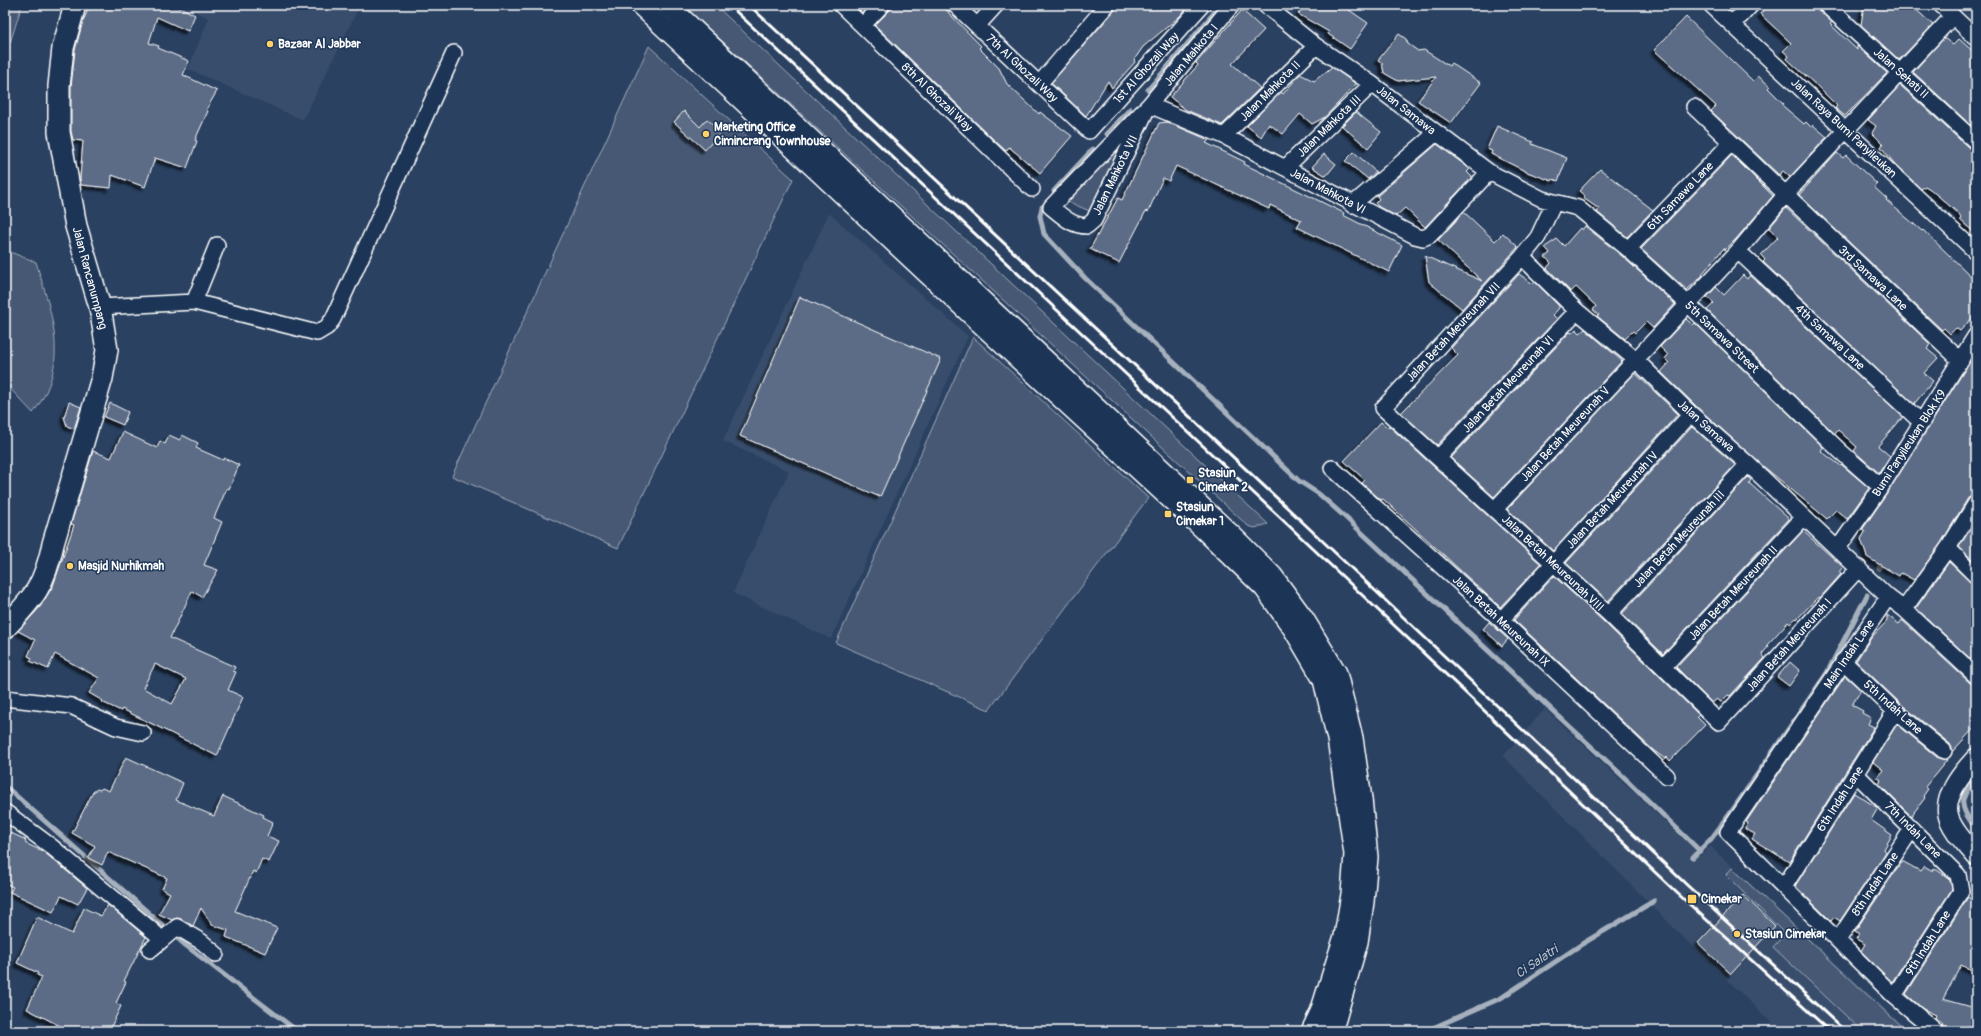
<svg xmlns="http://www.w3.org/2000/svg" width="1981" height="1036" viewBox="0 0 1981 1036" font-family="Pangolin,sans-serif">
<defs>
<filter id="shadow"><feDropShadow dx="-3.5" dy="3.5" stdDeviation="1" flood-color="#0009"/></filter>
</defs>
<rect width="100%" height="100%" fill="#2a4161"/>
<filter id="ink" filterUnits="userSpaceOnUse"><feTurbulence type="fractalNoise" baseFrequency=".025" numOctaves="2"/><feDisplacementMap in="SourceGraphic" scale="8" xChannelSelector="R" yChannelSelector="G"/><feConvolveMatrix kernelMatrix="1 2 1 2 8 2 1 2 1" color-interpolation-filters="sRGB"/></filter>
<g filter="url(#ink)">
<!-- built -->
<path fill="#394e6c" d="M181,5h179l-57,115 -115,-51 21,-51z
M829,213l139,123 -137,303 -98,-46 56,-122 -66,-30z
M1545,709l156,147 9,-10 199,185h-129l-96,-93 -181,-182z"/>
<!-- green -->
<path fill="#465975" stroke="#a2acba" d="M5,5h17l-12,38 -5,-6z
M683,5h32l553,519 -13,4 -7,-2z
M649,46l144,133 -175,369 -166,-72z
M1134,123l-42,89 -33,-14z
M5,250l31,12c16,53 35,102 -3,151l-28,-30z
M973,337l175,161 -159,212 -153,-67z
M1732,868l174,163h-44l-89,-84 12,-13 -59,-59z"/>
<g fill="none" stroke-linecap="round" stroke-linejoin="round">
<!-- stream -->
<path stroke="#a7b1be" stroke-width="5" d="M1148,90l73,-85
M1107,134l23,-25
M1054,191l39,-42
M1042,207l-2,9 4,18 41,44 214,203 20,13 26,23 282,263 73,71
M1879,568l5,-8
M1976,777c-18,24 -17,28 0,52
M5,786l179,158 113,87
M1693,857l18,-18 21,-28 95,-138 40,-78
M1426,1031l75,-33 81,-54 72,-43"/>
</g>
<!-- building -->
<path fill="#5b6c86" stroke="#fff" fill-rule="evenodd" filter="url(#shadow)" d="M90,5h86l19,10 -7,16 -31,-14 -8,26 10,3 -1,2 31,13 -6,14 34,16 -11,19 2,1 -13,29 2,1 -10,27 -32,-10 -10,29 -33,-12 -1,13 -30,-3 -1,-7 3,-37 -10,-1 -2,-9v-44l4,-37 8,-29z
M854,5h16l-8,8z
M891,5h50l40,41 -2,2 20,20 8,16 32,30 1,-2 32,24 -32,37 -31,-26 -3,4 -12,-11 -119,-115 14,-14z
M1116,5h74l-11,12 -36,30 -9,13 1,2 -23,26 -4,-7 -22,35 -35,-33 63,-72z
M1305,5h37l26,18 -18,26 -22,-15 1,-2 -31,-18z
M1768,5h49l3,6 12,11 -2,2 27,26v-4l30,27 -42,43 -10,-8 2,-2 -20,-20 -30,-27 2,-3 -6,-5 8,-8 -31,-29z
M1864,5h47l22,20 -34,35 -38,-35z
M1242,10l22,20 -32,34 28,24 -38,37 -36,-15 -16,-13 28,-32 -2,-2z
M1686,17l67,64 5,-5 12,10 -2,2 16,16 -1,2 21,18 2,-2 5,5 2,-2 14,12 -37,40 -7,-6 -4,4 -68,-64 5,-5 -62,-56z
M1399,34l7,5 2,5 10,7 6,-1 25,16 2,-3 30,20 -30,40 -33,-22 18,-24 -38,4 -14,-8 -2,-10 -4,-3z
M1944,38l9,7 6,-6 17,15v76l-63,-58z
M1332,67l24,17 -31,33 -13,7 -12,-10 -17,20 -14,-10 -8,13 -14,-11 34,-34 2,2 17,-20 14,7z
M1900,85l70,64 6,2v83l-16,-14 1,-2 -3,-5 -28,-24 -5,-3 -4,3 -27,-26 -13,-16 2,-3 -11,-11 4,-7 -8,-6z
M684,111l16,16 7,-8 14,13 -16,18 -31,-28z
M1356,112l25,20 -13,16 -26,-22z
M1167,122l42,18 -3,3 39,19 -1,2 100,49 -1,2 59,30 -13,27 -92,-45 4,-7 -31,-15 -1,4 -93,-43 -7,15 -6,-3 -15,34 -2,-1 -27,52 -29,-14 28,-51 4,2 37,-77z
M1497,126l36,16 -1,2 35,14 -9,23 -5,-2 -1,2 -25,-9 -36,-18 1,-3 -5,-2z
M1437,144l33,25 -3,3 5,5 -47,50 -20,-19 -9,8 -17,-9 -4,-4 4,-4 -2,-3z
M1354,152l22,20 -8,7 -23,-18z
M1837,153l6,5 3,-3 31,29 -3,3 13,12 -1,1 36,31 1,-1 53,51v33l-16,17 -4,-3 -6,6 -6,-6 -2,2 -143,-135z
M1324,154l12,10 -10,12 -14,-9z
M1732,155l41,41 -37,43 -11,11 -1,-2 -22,26 1,1 -16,15 -46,-41z
M1600,169l53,41 -26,27 -30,-25 2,-3 -16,-11 2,-2 -6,-5z
M1786,208l144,136 -3,5 11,9 -14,15 9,8 -19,23 -151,-142 2,-2 -4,-5 17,-18 -9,-9z
M1464,212l31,29 8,-8 15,14 -56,62 -33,-27 -4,-26 57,25 -44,-41z
M1585,226l37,30 53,48 -22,24 -7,-6 -11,11 -2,-2 -8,8 -28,-23 2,-1 -6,-5 3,-4 -20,-19 -5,5 -24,-24 4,-5 -6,-6 5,-4 -5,-6 12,-8 7,7 16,-18 2,2z
M1519,274l14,10 2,-2 24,24v2l-6,7 4,4 -120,126 -36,-32 57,-58 -7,-7z
M1743,275l4,4 3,-4 153,142 -25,29 12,10 -11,17 -25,-22 3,-4 -19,-17 -3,4 -128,-124 7,-7 -7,-6 9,-10 8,8z
M800,297l141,62 -61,138 -140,-61z
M1686,319l7,6 2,-2 128,124 -2,4 20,15 1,-1 27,23 -22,31 -11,-9 -9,9 -64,-53 -66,-59 -36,-35 8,-9 -4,-4 3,-4 -8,-8z
M1576,329l4,4 5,-4 37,32 -128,136 -43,-39 119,-126 2,1z
M1976,352v142l-8,4 -27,45 -27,37 -13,-7 -2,3 -32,-19 -6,-18 4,-7 -3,-2 26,-38z
M1635,373l43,41 -125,137 -46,-42z
M69,402l12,5 -7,22 -7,-3 -3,-9z
M110,403l18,9 -5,13 -19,-8z
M1381,422l6,5 2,-1 152,138 -41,43 -117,-108 -2,1 -19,-17 3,-3 -21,-19z
M1692,427l43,38 -127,136 -42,-38z
M123,432l34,16 3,-7 5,3 4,-9 11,5 2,-5 16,8 -2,5 27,12 1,-2 15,7 -10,24 -2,-1 -13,30 8,4 -18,43 14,5 -16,27 -10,-6 -22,47 65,29 -2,4 3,1 -8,18 15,7 -26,59 -95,-47 -1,2 -19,-9 1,-1 -14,-8 10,-15 -44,-24 -7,15 -18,-8 2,-3 -4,-2 7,-16 -17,-9 22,-24 13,-21 21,-61 -3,-1 22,-73 18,7zM155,664l31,15 -14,25 -29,-16z
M1748,477l3,3 -2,3 40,36 -126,135 -41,-40z
M1976,520v43l-17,-16z
M1803,531l40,36 -4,5 2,2 -21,24 -2,-1 -21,22 -1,-1 -6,6 -2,-2 -21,23 2,1 -7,8 3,4 -35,38 -2,-1 -7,7 -4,-3 -5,4 -36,-36z
M1949,562l21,20 6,3v79l-60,-56z
M1554,576l49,45 96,94 -2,2 8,8 -35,36 -3,-4 -2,2 -12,-9 -139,-130z
M1887,615l12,9 3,-4 68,63 6,2v41l-23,25 -3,-7 -49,-40 -45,-43 15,-23 16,-17z
M1489,622l19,17 -6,7 -19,-17z
M1790,662l10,9 -11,15 -12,-9z
M1845,676l16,14 -9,15 11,6 -1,2 9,5 -3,6 6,3 -85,135 -37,-23 3,-5 -10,-5 3,-6 -2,-1z
M1897,724l41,34 9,2 -22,27 3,2 -5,7 2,2 -14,18 -32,-32 2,-4 -4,-3 6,-7 -10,-8z
M126,757l57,26 -7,17 38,16 9,-20 41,19 -1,2 10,5 -6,14 12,5 -10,21 -7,-3 -6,14 -3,-2 -18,40 42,17 -12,25 -39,-16 2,-7 -16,-5 -11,-17 -8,18 -12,-7 -4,-1 -5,2 -13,-6 11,-21 -8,-4 5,-11 -59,-26 -6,13 -14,-7 7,-12 -23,-13 21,-41 4,-3 3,1 2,-2 7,3z
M1854,793l24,15 -7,12 21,15 -8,14 2,3 -46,69 -6,-4 -3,4 -36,-35z
M11,833l15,7 -1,3 19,9 43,36 -9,16 -17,-8 -8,16 -43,-20 3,-5 -8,-4v-36z
M1902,861l18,10 4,-5 9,5 1,-3 16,11 2,10 -60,93 -31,-31 4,-7 -9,-5 3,-5 -4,-3z
M1743,895l32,31 -44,48 -33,-31z
M1968,897l8,6v69l-15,-7 -18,34 32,9 -6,21 -13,-3 -3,5h-6l-5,-7 1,-1 -8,-5 1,-3 -13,-6 -17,-15z
M108,905l38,32 -22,44 2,1 -10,21 5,3 -12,25h-39l-43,-22 15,-32 -5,-2 1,-2 -21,-10 20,-46 35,17 12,-26 17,8z"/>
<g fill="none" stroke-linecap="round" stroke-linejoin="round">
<!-- minor casing -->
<g stroke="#fff" stroke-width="18">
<path id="minor" d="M841,5l191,184
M955,5l134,126 113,-126
M1265,5l51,41 56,38 117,88 53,27 36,9 50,41 60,55 152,147 41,36
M1711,5l265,247
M1826,5l150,137
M1941,5l35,33
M1731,22l10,-6 10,-11
M863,25l19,-20
M977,26l19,-21
M1039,84l68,-79
M1149,105l-55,115 -7,6c-15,0 -25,-10 -36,-19l98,-102 83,-100
M1149,105l75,31 191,100 8,2 7,-3 59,-63
M1694,107l267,254
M1224,136l92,-90
M1285,168l87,-84
M1554,203l-16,34 -16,20 -139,151 226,206 110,108 140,-154
M1352,205l84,-72
M1628,249l103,-106
M1738,251l184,172
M1522,257l55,54 58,48 56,55 57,50 140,133
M194,302l23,-57
M100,307l94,-5 123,31 10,-6 6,-8 121,-266
M1438,458l139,-147
M1332,468l169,152 166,156
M1495,509l243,-258 47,-56 168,-179
M1838,548l43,-61 95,-152
M1948,548l28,28
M1904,609l44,-61 28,-45
M1609,614l139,-150
M1501,620l190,-206
M1843,661l52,50 49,40
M1663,667l141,-150
M5,698l66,8 45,21 27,6
M1856,774l102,101 3,16 -67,105
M5,812l47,35 102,85 8,8 -12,10
M1728,832l160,-235 16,12 72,67
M1729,833l165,163 42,35
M1784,887l111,-176
M162,940l15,-13 25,15 14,12
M1838,940l74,-111"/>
</g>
<!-- tertiary casing -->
<g stroke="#fff" stroke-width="22">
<path id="tertiary" d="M640,5l374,350 190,175 60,58 29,41 30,51 14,59 17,115 -3,40 -7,42 -24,76 -9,19
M668,5l567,533 38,38 30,41 34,56 16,65 9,61 6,58 -4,45 -6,40 -22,77 -5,12
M1976,758c-14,15 -36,41 -26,63 6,14 17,24 26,35"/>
</g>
<!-- secondary casing -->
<g stroke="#fff" stroke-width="24">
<path id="secondary" d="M5,628c29,-31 39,-41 48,-84l49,-166 5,-28 -7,-43 -24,-81 -17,-94v-46l4,-38 12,-43"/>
</g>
<!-- minor -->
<use href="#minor" stroke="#1d3557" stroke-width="15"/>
<!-- tertiary -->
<use href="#tertiary" stroke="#1d3557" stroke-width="19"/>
<!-- secondary -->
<use href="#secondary" stroke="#1d3557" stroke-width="21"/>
<!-- rail -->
<path stroke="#fff" stroke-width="3" d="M729,5l558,519 390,369 153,138
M749,5l545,509 395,373 156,144"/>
</g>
</g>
<!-- markers -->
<g fill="#ffd166" stroke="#1d3557" stroke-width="1.5">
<circle cx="270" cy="44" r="4"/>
<circle cx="706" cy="134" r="4"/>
<rect x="1186" y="476" width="8" height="8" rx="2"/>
<rect x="1164" y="510" width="8" height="8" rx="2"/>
<circle cx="70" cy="566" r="4"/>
<rect x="1687" y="894" width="10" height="10" rx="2"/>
<circle cx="1737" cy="934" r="4"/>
</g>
<g text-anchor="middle" stroke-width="3" stroke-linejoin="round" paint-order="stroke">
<!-- poi labels -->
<g font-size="12" font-weight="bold" fill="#fff" stroke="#1d3557" text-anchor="start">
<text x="278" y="48">Bazaar Al Jabbar</text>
<text x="714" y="131">Marketing Office<tspan x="714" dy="14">Cimincrang Townhouse</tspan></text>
<text x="1198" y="477">Stasiun<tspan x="1198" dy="14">Cimekar 2</tspan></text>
<text x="1176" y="511">Stasiun<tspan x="1176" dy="14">Cimekar 1</tspan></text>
<text x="78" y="570">Masjid Nurhikmah</text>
<text x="1701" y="903">Cimekar</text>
<text x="1745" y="938">Stasiun Cimekar</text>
</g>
<!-- street labels -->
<g font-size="12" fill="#fff" stroke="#1d3557">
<text transform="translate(1191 55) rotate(-50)" y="4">Jalan Mahkota I</text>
<text transform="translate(1022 68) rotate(43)" y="4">7th Al Ghozali Way</text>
<text transform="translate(1146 68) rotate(-48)" y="4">1st Al Ghozali Way</text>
<text transform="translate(1901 73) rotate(42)" y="4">Jalan Sehati II</text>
<text transform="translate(1270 91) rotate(-45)" y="4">Jalan Mahkota II</text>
<text transform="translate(937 97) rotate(44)" y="4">8th Al Ghozali Way</text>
<text transform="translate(1406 110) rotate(38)" y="4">Jalan Samawa</text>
<text transform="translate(1329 126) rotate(-44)" y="4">Jalan Mahkota III</text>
<text transform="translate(1844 128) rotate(43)" y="4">Jalan Raya Bumi Panyileukan</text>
<text transform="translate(1115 175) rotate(-64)" y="4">Jalan Mahkota VII</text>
<text transform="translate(1328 191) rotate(28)" y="4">Jalan Mahkota VI</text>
<text transform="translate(1680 196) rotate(-46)" y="4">6th Samawa Lane</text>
<text transform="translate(90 278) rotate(75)" y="4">Jalan Rancanumpang</text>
<text transform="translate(1873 278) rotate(43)" y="4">3rd Samawa Lane</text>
<text transform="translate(1453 332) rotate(-47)" y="4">Jalan Betah Meureunah VII</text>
<text transform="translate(1722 337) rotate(44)" y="4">5th Samawa Street</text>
<text transform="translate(1830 337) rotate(43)" y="4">4th Samawa Lane</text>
<text transform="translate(1508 384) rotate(-47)" y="4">Jalan Betah Meureunah VI</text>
<text transform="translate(1706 426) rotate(42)" y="4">Jalan Samawa</text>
<text transform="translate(1565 434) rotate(-47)" y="4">Jalan Betah Meureunah V</text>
<text transform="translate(1909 443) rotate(-57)" y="4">Bumi Panyileukan Blok K9</text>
<text transform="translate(1612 500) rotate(-47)" y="4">Jalan Betah Meureunah IV</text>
<text transform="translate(1679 539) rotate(-47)" y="4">Jalan Betah Meureunah III</text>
<text transform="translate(1553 563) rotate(43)" y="4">Jalan Betah Meureunah VIII</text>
<text transform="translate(1733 593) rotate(-47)" y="4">Jalan Betah Meureunah II</text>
<text transform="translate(1501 621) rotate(43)" y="4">Jalan Betah Meureunah IX</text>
<text transform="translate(1789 645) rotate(-48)" y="4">Jalan Betah Meureunah I</text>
<text transform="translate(1849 654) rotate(-56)" y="4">Main Indah Lane</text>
<text transform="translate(1893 707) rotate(42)" y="4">5th Indah Lane</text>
<text transform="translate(1840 799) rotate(-57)" y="4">6th Indah Lane</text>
<text transform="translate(1913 830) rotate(45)" y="4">7th Indah Lane</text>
<text transform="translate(1875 884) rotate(-56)" y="4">8th Indah Lane</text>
<text transform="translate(1928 943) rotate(-58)" y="4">9th Indah Lane</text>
</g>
<!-- water labels -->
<g font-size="13" font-style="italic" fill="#b6bec8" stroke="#1d3557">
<text transform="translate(1536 961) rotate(-34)" y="5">Ci Salatri</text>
</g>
</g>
<!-- margin -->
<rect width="1981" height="1036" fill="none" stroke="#1d3557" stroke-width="20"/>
<rect x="10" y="10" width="1961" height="1016" fill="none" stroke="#fff" stroke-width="1.5" filter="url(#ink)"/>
</svg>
